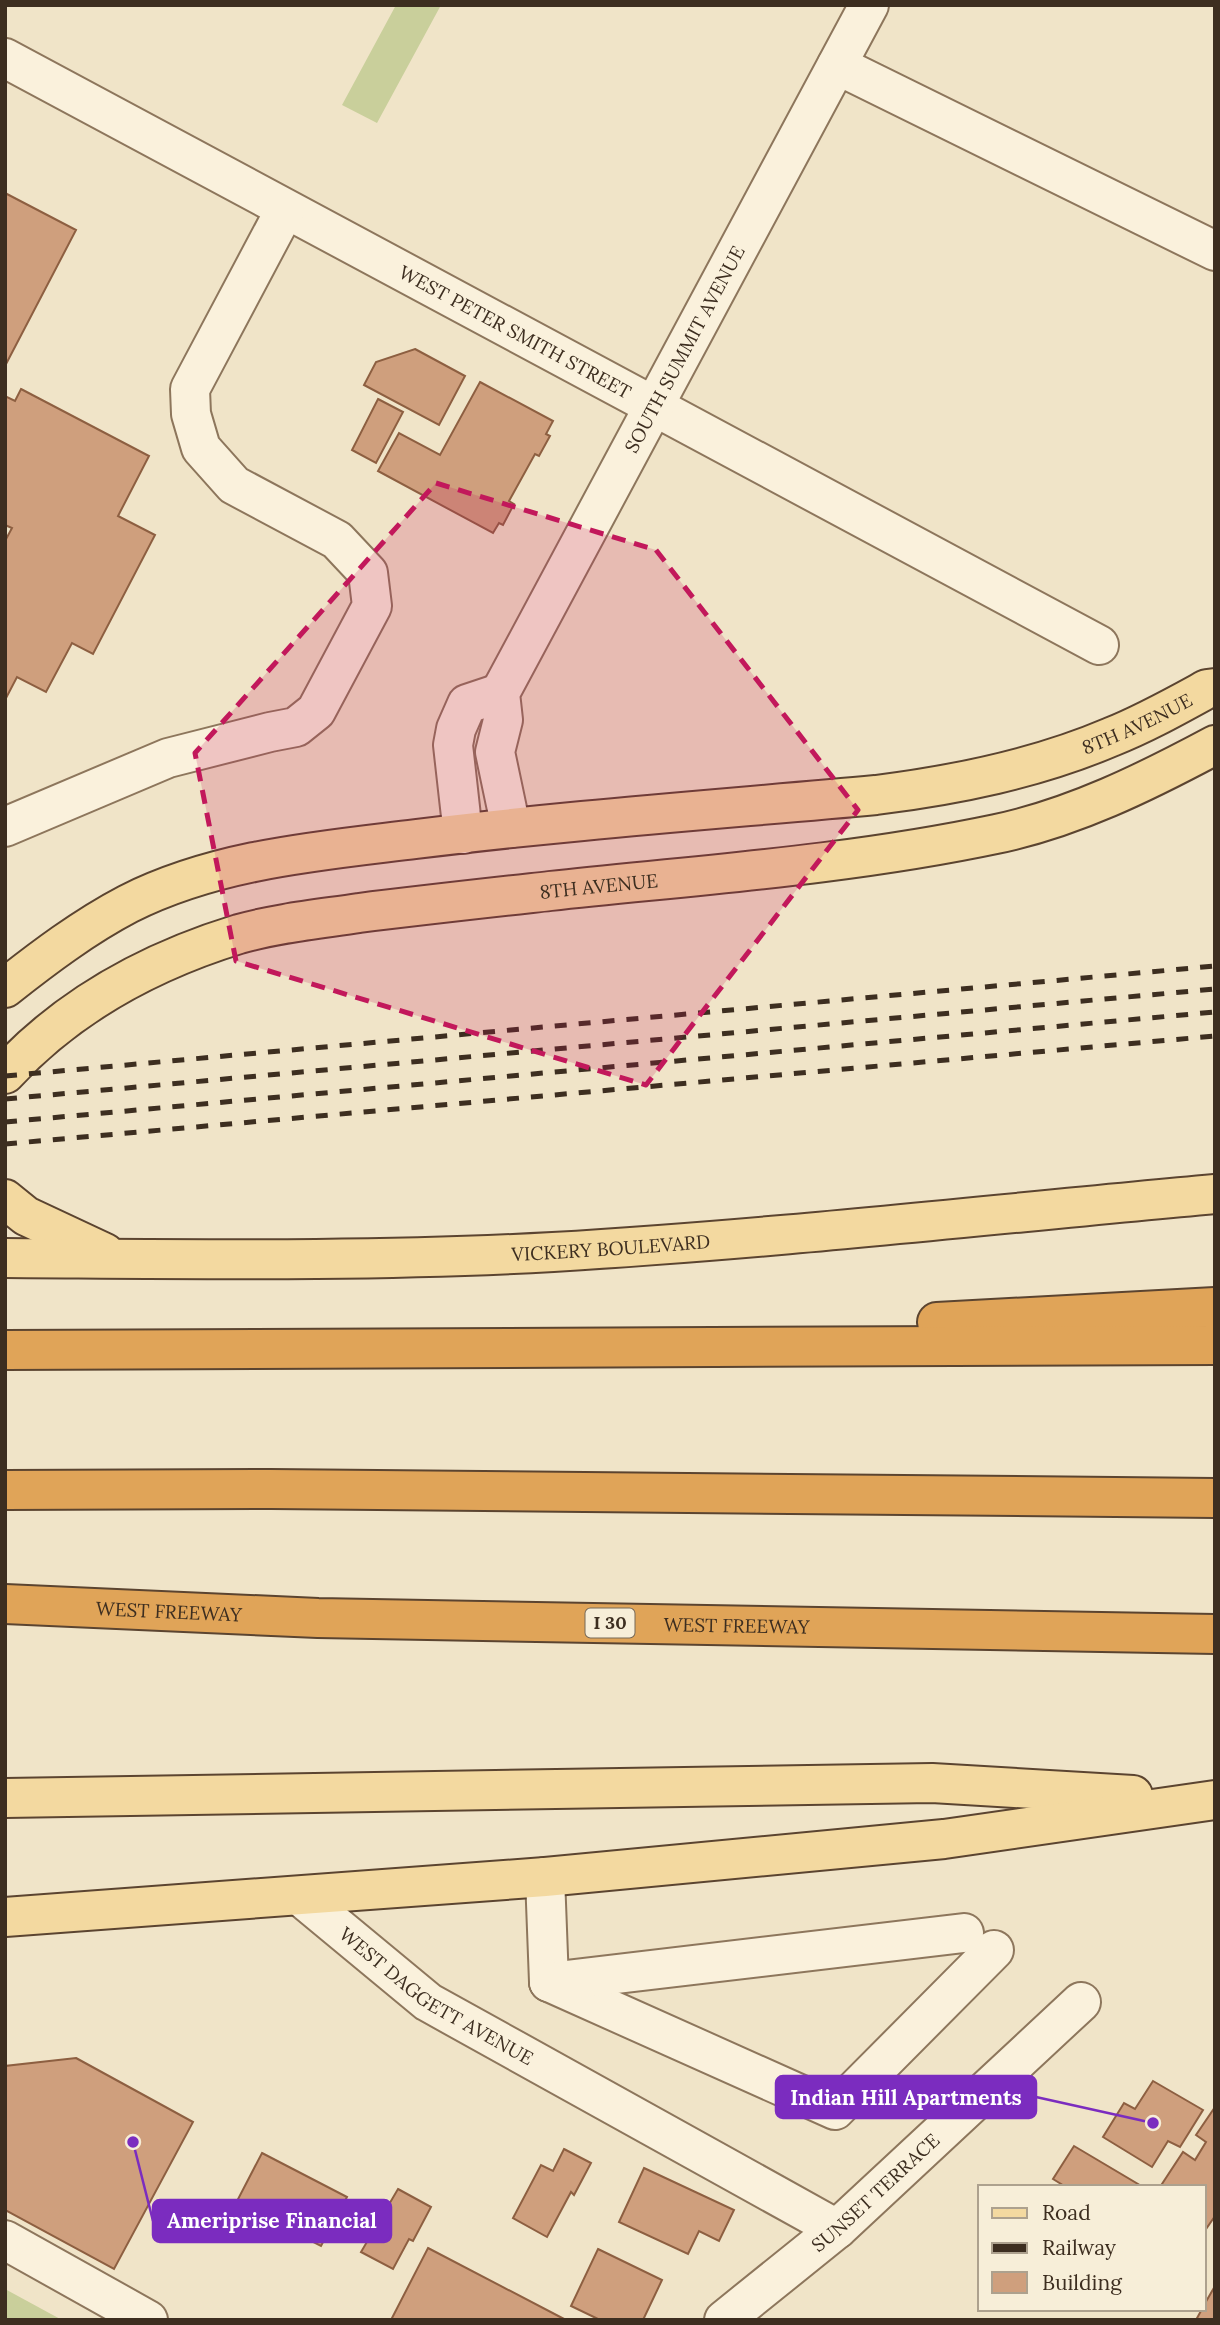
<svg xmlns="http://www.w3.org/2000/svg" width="1220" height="2325" viewBox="0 0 1220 2325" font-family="Lora,serif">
<rect width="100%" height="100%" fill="#f0e4c8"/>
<!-- green -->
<path fill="#c9cf9b" d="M396,5h45l-64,118 -35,-18z
M5,2289l57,31h-57z"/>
<!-- building -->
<path fill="#cf9f7d" stroke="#8d5f41" stroke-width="2" d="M5,193l71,37 -71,136z
M415,349l50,27 -26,49 -75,-40 12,-23z
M480,382l73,39 -7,13 4,2 -11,20 -4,-2 -26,47 5,3 -11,21 -4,-2 -6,10 -115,-62 21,-38 41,22z
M21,389l128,67 -31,60 37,19 -62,119 -21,-11 -26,49 -29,-15 -12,23v-159l7,-13 -7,-3v-129l10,5z
M378,399l25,13 -27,51 -24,-13z
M76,2058l117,64 -79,147 -109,-59v-144z
M1153,2081l50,29 -23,37 -12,-6 -16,26 -49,-30 21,-34 11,6z
M1215,2107v109l-11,16v-45h-44l23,-35 12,8 11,-18 -10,-7z
M1074,2146l69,41h-77l-13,-8z
M564,2149l27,14 -17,32 -3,-3 -24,45 -34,-19 28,-53 12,6z
M262,2153l85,44 -26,49 -85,-43z
M644,2168l90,42 -15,31 -20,-10 -11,23 -69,-32z
M398,2189l33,18 -18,34 -4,-2 -16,30 -32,-17z
M428,2248l138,72h-175z
M598,2249l64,31 -19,40h-43l-29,-14z
M1215,2286v34h-19l6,-11h2v-4z"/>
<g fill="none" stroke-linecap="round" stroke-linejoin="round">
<!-- minor casing -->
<g stroke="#8d765c" stroke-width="42">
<g id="minor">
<path id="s1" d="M5,58l1094,587"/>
<path d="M837,65l378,186"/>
<path d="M5,827l163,-69 102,-26 26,-5 20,-16 56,-105 -4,-33 -31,-33 -103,-55 -33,-37 -10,-34 -1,-25 95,-179"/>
<path id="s2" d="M511,828l-16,-76 8,-32 -3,-27 369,-688"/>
<path d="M463,834l-10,-89 3,-16 11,-25 33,-11"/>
<path d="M545,1877l4,105"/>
<path id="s3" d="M300,1896l128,106 409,227"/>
<path d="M549,1982l286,128 159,-160"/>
<path d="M549,1982l415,-49"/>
<path d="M5,2240l143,80"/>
<path id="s4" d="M724,2320l113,-91 244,-227"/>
</g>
</g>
<!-- major casing -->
<g stroke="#5b4430" stroke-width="42">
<g id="major">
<path id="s5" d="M5,988c38,-30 79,-61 123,-84 89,-45 191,-53 288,-65 153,-19 307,-30 460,-44 80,-10 160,-26 235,-58 33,-13 65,-31 96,-48l8,-1"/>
<path id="s6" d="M5,1074c63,-68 146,-113 234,-140 39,-11 80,-15 120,-21 64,-8 128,-15 191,-22 149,-16 299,-26 446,-57 77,-16 150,-52 219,-89"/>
<path d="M5,1199l21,17 79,37"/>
<path id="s7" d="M5,1258c183,1 366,4 548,-6 221,-13 442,-38 662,-58"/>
<path d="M5,1798l927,-15 201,12"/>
<path d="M5,1917l540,-40 399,-38 271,-39"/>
</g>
</g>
<!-- highway casing -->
<g stroke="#5b4430" stroke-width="42">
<g id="highway">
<path d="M937,1322l278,-15"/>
<path d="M5,1350l1210,-5"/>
<path d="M5,1490l266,-1 944,9"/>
<path id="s8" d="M5,1604l313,14 897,16"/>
</g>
</g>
<!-- minor -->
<use href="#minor" stroke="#faf1dc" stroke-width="38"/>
<!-- major -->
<use href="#major" stroke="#f3d9a0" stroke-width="38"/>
<!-- highway -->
<use href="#highway" stroke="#e0a458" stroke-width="38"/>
<!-- rail -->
<path stroke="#3d2e20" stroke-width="5" stroke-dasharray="12 12" stroke-linecap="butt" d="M5,1076l1210,-110
M5,1099l1210,-110
M5,1122l1210,-110
M5,1144l1210,-108"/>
</g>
<!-- marked area -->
<path fill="#c2185b" fill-opacity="0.2" stroke="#c2185b" stroke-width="5" stroke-dasharray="14 9" stroke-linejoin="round" d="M436,483l220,67 202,260 -212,275 -410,-124 -41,-208z"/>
<g text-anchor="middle" stroke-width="5" stroke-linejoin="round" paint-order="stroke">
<!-- shield labels -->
<rect fill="#f7eed8" stroke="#756857" stroke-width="2" x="585.5" y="1608.5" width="49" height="29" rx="5"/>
<g font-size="18" font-weight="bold" fill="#3d2e20">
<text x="610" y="1629">I 30</text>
</g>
<!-- street labels -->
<g font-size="19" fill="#3d2e20" stroke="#f7eed8">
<text dy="7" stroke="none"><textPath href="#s1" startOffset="579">WEST PETER SMITH STREET</textPath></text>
<text dy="7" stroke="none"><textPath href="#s2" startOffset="528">SOUTH SUMMIT AVENUE</textPath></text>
<text dy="7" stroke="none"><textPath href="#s5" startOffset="1180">8TH AVENUE</textPath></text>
<text dy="7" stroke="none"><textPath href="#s6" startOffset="639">8TH AVENUE</textPath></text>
<text dy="7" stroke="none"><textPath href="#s7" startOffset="606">VICKERY BOULEVARD</textPath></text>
<text dy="7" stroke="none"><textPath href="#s8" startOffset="164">WEST FREEWAY</textPath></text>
<text dy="7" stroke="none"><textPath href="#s8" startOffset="732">WEST FREEWAY</textPath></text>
<text dy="7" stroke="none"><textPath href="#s3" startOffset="170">WEST DAGGETT AVENUE</textPath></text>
<text dy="7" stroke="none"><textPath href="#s4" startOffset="198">SUNSET TERRACE</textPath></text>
</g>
</g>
<!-- callouts -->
<path fill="none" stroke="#7b2cbf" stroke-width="2.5" d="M1153 2123L1036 2097M133 2142L153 2221"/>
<g fill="#7b2cbf" stroke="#f7eed8" stroke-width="2.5">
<circle cx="1153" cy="2123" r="7"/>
<circle cx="133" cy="2142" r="7"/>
</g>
<g fill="#7b2cbf" stroke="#7b2cbf" stroke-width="2.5">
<rect x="776" y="2076" width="260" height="42" rx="7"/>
<rect x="153" y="2200" width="238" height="42" rx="7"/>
</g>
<g font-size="21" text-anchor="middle" font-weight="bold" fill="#fff">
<text x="906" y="2105">Indian Hill Apartments</text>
<text x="272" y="2228">Ameriprise Financial</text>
</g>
<!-- border -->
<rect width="1220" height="2325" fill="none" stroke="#3d2e20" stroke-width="14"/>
<!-- legend -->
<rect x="978" y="2185" width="228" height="126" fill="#f7eed8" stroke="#ada18e" stroke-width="2"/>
<rect x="992" y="2208" width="35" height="10" fill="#f3d9a0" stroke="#ada18e" stroke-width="2"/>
<text x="1042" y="2220" font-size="21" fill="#3d2e20">Road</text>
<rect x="992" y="2243" width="35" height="10" fill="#3d2e20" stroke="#ada18e" stroke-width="2"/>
<text x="1042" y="2255" font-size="21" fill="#3d2e20">Railway</text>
<rect x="992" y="2272" width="35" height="21" fill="#cf9f7d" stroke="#ada18e" stroke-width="2"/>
<text x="1042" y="2290" font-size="21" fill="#3d2e20">Building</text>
</svg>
